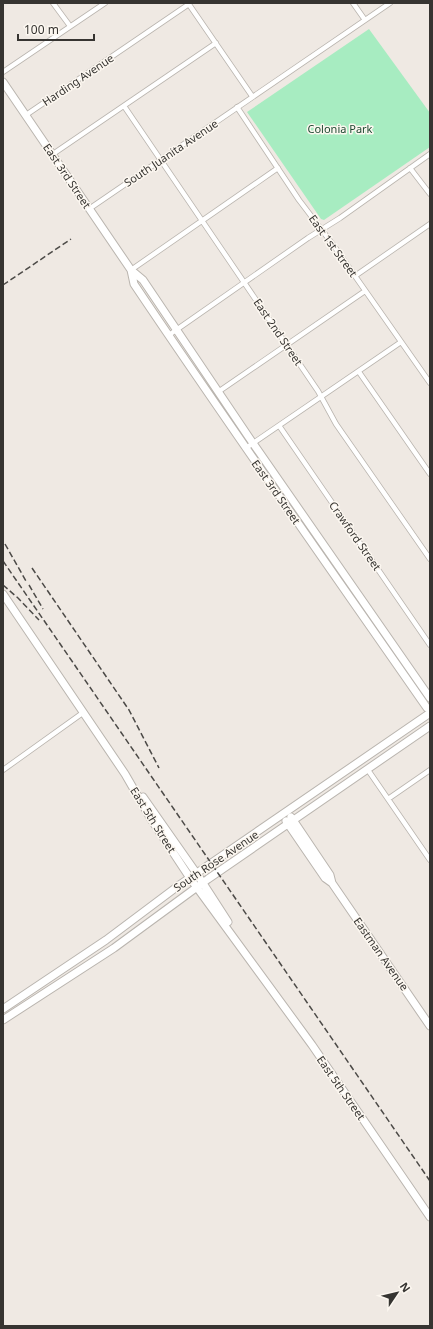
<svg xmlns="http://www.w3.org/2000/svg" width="433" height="1329" viewBox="0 0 433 1329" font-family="'Noto Sans',sans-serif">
<rect width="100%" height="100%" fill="#efe9e3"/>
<!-- green -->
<path fill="#a7ecc1" d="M369,29l61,84v34l-106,73 -3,-1 -74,-107z"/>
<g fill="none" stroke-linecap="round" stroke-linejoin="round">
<!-- street casing -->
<g stroke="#bab5af" stroke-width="6">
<path id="street" d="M53,3l17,23
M188,3l64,93
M353,3l12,17
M3,72l102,-69
M124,106l194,285 18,33 94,135
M237,107l62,93 35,46 96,137
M26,115l163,-111
M53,154l163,-111
M410,168l20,26
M89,209l301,-206
M131,270l147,-102
M355,276l75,-52
M169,335l139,-97 32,-20 90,-64
M359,372l71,102
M218,392l147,-101
M280,427l150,218
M246,448l155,-106
M3,770l81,-58
M368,770l62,90
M388,799l42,-29"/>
</g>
<!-- secondary casing -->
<g stroke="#bab5af" stroke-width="9">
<path id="secondary" d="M3,82l128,188 12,10 105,156 182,262
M131,270l3,14c96,143 195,283 293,424l3,1
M3,594l122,180 26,45 39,59 122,167 118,172
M143,797l54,77 31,48
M291,817l39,58 2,8
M286,821l39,57 7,5 98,143
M3,1009l103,-69 72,-54 252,-173
M3,1020l111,-72 94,-69 222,-153"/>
</g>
<!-- street -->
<use href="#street" stroke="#fff" stroke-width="4.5"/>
<!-- secondary -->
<use href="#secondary" stroke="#fff" stroke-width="7"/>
<!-- rail -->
<path stroke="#4c4a47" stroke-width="1.5" stroke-dasharray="6 3" stroke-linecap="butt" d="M3,285l68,-46
M5,544l21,37
M3,561l427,620
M32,568l97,142 30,58
M3,585l15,13 21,22
M29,585l14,24"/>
</g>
<g text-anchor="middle" stroke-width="3" stroke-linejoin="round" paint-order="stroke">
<!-- street labels -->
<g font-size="11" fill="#363431" stroke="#fcf7f0">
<text transform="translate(78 80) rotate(-34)" y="4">Harding Avenue</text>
<text transform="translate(171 153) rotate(-34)" y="4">South Juanita Avenue</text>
<text transform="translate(67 176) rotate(56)" y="4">East 3rd Street</text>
<text transform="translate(333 246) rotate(54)" y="4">East 1st Street</text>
<text transform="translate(278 332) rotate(56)" y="4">East 2nd Street</text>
<text transform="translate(276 492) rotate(55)" y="4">East 3rd Street</text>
<text transform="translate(355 536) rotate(55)" y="4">Crawford Street</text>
<text transform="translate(153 820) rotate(58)" y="4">East 5th Street</text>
<text transform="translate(216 861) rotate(-34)" y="4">South Rose Avenue</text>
<text transform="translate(381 954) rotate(55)" y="4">Eastman Avenue</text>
<text transform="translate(341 1088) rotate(55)" y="4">East 5th Street</text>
</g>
<!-- park labels -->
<g font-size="11" fill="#1d4830" stroke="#fcf7f0">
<text x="340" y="133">Colonia Park</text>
</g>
</g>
<!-- border -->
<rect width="433" height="1329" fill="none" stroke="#363431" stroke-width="8"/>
<!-- north arrow -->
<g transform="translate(397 1293) rotate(55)" stroke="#fcf7f0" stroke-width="3" paint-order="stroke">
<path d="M0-3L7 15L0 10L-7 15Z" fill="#363431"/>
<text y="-6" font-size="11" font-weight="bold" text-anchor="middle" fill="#363431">N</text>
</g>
<!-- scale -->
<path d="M18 34v6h76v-6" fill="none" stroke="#363431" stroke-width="2"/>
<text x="24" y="34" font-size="12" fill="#363431" stroke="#fcf7f0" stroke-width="3" paint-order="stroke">100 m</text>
</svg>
